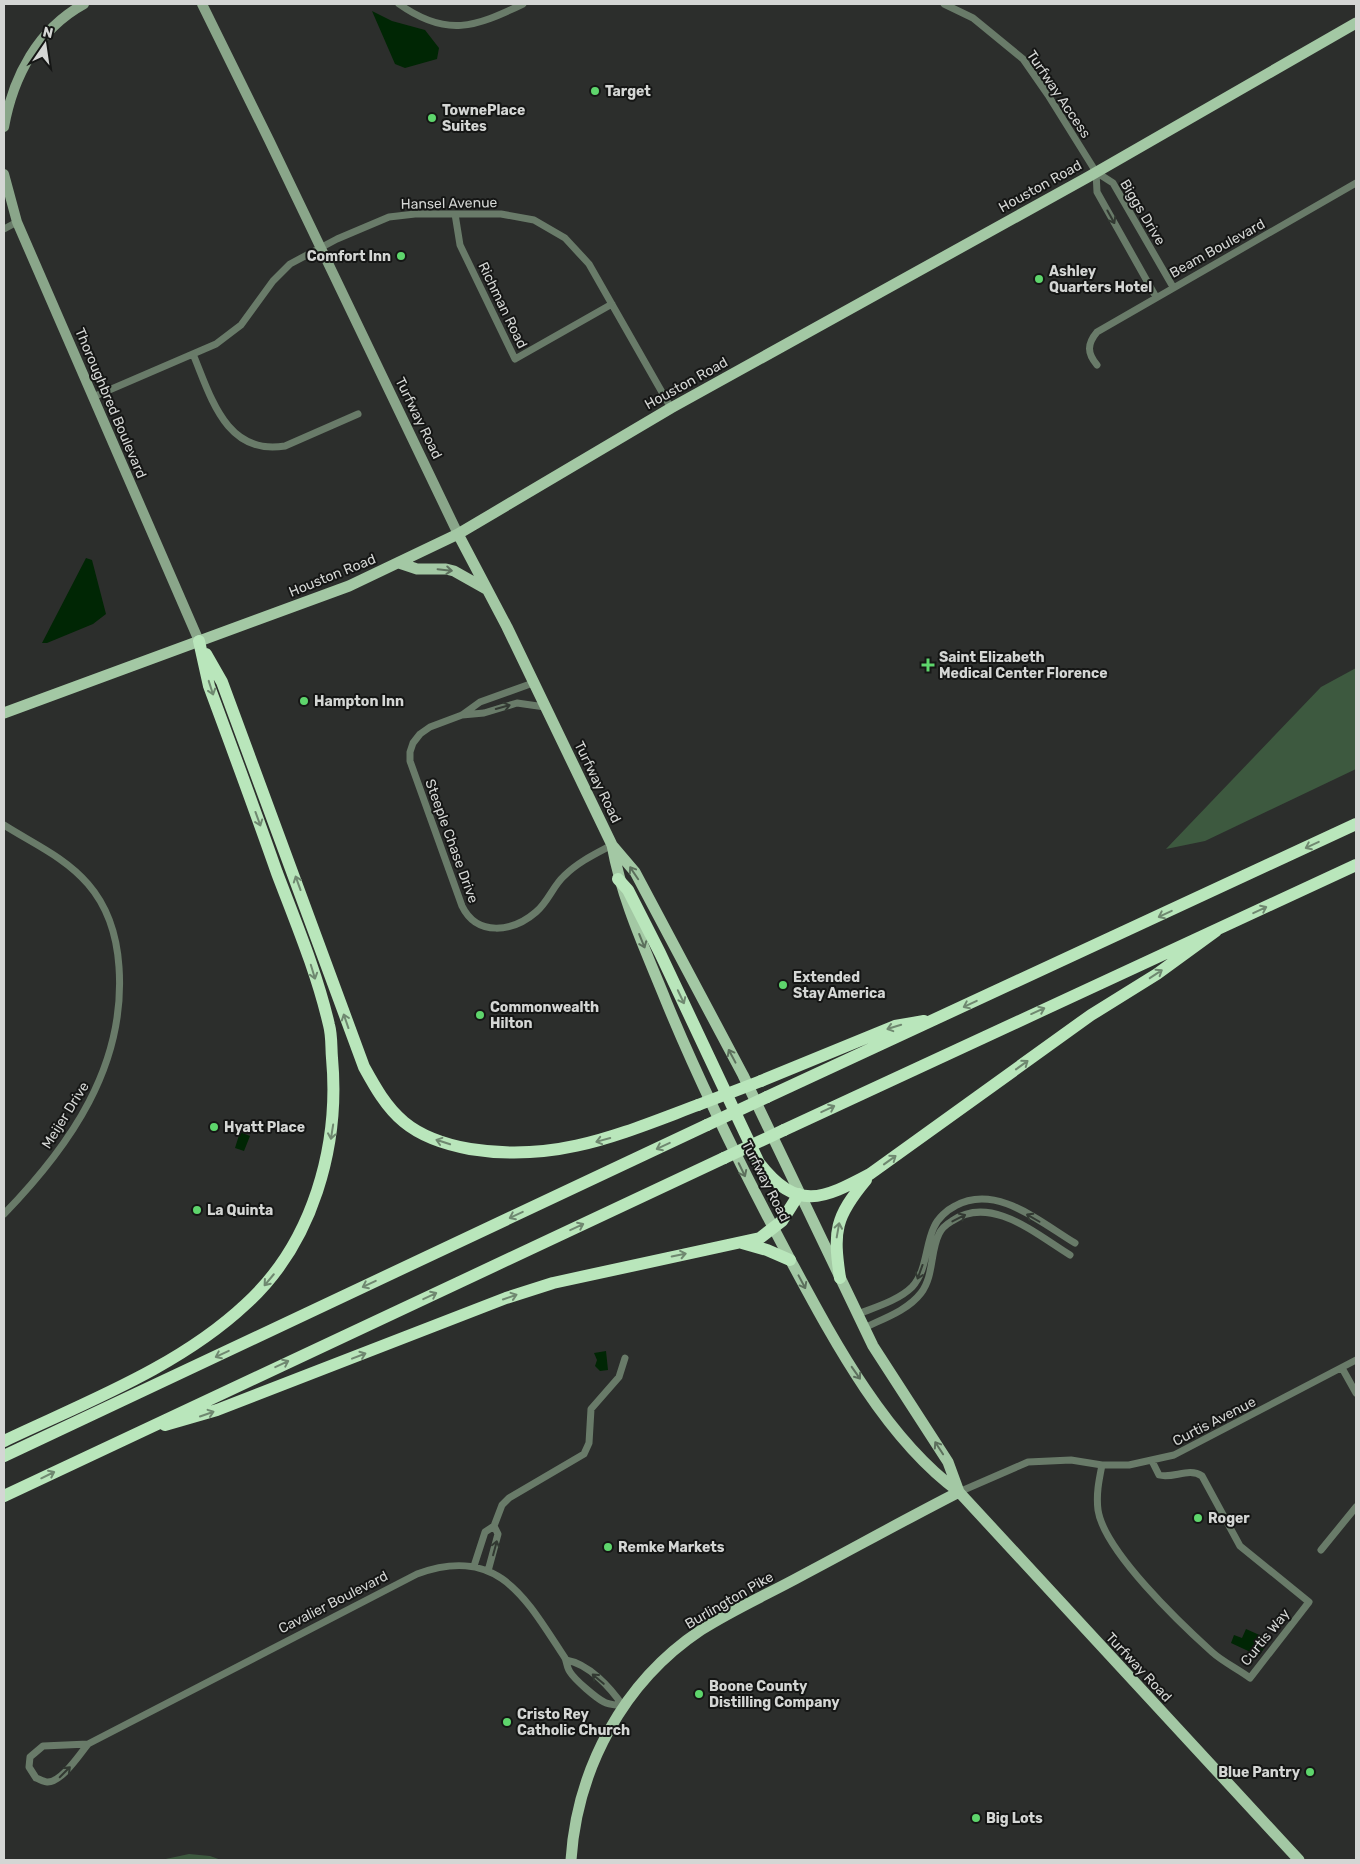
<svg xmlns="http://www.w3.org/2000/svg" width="1360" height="1864" viewBox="0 0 1360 1864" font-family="Rubik,sans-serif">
<rect width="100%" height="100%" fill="#2c2e2c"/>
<!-- green -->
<path fill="#3d593f" d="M1356,668v101l-151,72 -39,8 155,-162z
M189,1854l21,2 11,4h-60z"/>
<!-- water -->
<path fill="#002604" d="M372,11l20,10 33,9 14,18 -2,11 -32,9 -10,-4z
M86,558l6,2 14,54 -13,10 -46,19h-5z
M240,1132l10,4 -6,15 -9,-3z
M606,1351l2,19 -8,1 -5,-5 2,-6 -3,-7z
M1246,1629l18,8 3,7 -8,12 -28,-13 3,-8 8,3z"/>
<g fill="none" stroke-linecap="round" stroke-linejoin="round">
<!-- minor -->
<path stroke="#697b69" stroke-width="7" d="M399,4c48,34 76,23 124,0
M944,4l29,14 50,41 25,36 48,77 17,11 60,104
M1096,172l1,20 59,105
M455,214l5,31 55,114 97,-55
M4,229l13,-7
M193,354c18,43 33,102 92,92l73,-32
M1097,365c-10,-12 -10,-21 0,-33l259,-149
M93,397l123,-53 25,-19 32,-44 17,-17 47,-25 52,-22 26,-3h86l33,6 31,18 24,26 82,144
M533,683l-53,19 -18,13 -32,12 -10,7 -7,9 -3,9v9l52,145c15,31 51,26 74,6 12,-10 17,-26 28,-36 14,-14 31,-22 48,-31
M462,715l22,-2 33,-10 28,4
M4,825c28,18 61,32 84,59 20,23 29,53 31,83 7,99 -49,179 -115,247
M858,1314c18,-7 41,-14 54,-27 15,-16 13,-41 22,-60 4,-9 13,-17 21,-21 41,-23 85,16 120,37
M866,1327c19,-9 42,-17 55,-34 13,-17 9,-41 18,-59 2,-5 8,-10 13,-13 39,-27 85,14 118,34
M1342,1368l14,25
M1102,1465c-3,15 -6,29 -4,45 6,41 83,114 114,142 11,10 26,17 38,26l59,-76 -69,-56 -38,-70c-13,-9 -29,3 -43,-1l-7,-14
M959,1492l69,-30 43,-2 31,5h27l45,-10 182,-95
M1321,1550l35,-43
M474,1566l11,-34 9,-6 8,-21 7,-7 75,-44 5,-11 2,-34 28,-32 6,-19
M488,1571l10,-37 -4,-8
M566,1660c23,4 44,27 57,46
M88,1744l-45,2 -13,11 -1,10 7,11c3,1 8,4 11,4 14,1 33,-28 41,-38l329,-170c82,-30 109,25 148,84 2,5 2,10 5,14 5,8 26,26 34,30 5,3 13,3 19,4"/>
<!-- secondary -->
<path stroke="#8aa68a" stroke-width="10" d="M202,4l67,136 189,394
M4,127c9,-50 34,-98 80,-123
M4,174l13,48 182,419"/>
<!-- primary -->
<path stroke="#a3c8a4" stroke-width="11" d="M458,534l49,93 105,218 23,27 108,203 130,271 75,116 11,30
M399,563l18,6h29l8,2 32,18
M4,713l345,-127 109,-52 213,-126 417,-231 268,-154
M612,845c10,55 33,104 54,156 37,90 80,176 126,262 42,78 94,176 167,229l340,368
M571,1860c6,-91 52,-178 130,-230 31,-20 67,-36 100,-54 53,-28 105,-57 158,-84"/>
<!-- motorway -->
<path stroke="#b9e6bb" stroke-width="12" d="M206,654l16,28 142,385c11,20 22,40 40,55 18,15 44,23 66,27 87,14 150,-15 228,-44
M618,879l10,11 32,63 99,210c38,49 64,36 111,11l221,-159 66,-41 59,-43
M761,1081l134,-55 29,-5
M767,1097l589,-273
M784,1130l572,-265
M742,1243l25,7 23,10
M840,1278c-7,-47 -5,-61 26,-98
M165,1425l52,-15 289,-112 47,-15 207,-45 22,-17 17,-27
M4,1441c82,-39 175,-74 242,-137 67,-61 94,-158 86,-246 -1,-11 0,-22 -3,-33 -12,-52 -33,-102 -52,-152 -22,-63 -45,-125 -68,-187l-10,-45
M4,1456l703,-331
M4,1496l720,-338"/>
<!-- motorway-bridge -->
<path stroke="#b9e6bb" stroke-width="12" d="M698,1105l63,-24
M707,1125l60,-28
M724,1158l60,-28"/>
</g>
<!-- one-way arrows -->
<defs><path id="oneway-shaft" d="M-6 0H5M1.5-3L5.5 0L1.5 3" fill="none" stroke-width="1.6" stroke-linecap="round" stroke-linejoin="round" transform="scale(1.25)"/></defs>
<g stroke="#323932">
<use href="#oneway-shaft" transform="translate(1111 217) rotate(61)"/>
<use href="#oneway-shaft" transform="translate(503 707) rotate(-16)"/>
<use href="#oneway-shaft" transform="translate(959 1218) rotate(-27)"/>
<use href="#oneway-shaft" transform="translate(1033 1218) rotate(-150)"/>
<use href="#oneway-shaft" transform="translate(920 1272) rotate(110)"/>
<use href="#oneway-shaft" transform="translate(495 1548) rotate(-75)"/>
<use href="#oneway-shaft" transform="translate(598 1679) rotate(-140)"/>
<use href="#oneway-shaft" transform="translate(65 1772) rotate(-45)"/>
</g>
<g stroke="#5c6f5c">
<use href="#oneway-shaft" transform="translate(445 570) rotate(6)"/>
<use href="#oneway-shaft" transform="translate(634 873) rotate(-124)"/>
<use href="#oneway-shaft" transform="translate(642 941) rotate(68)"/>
<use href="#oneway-shaft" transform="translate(732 1056) rotate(-118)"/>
<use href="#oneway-shaft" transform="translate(742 1170) rotate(64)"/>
<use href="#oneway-shaft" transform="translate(802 1282) rotate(62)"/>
<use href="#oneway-shaft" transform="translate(856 1373) rotate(55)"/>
<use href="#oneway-shaft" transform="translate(939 1448) rotate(-123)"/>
</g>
<g stroke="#6f8870">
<use href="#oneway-shaft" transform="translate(211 688) rotate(72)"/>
<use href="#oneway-shaft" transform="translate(258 819) rotate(70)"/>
<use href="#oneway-shaft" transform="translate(1312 845) rotate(155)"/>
<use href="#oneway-shaft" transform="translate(298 883) rotate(-110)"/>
<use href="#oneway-shaft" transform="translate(1260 910) rotate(-25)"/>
<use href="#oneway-shaft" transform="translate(1165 914) rotate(155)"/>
<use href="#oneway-shaft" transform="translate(313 972) rotate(73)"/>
<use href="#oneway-shaft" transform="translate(1156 974) rotate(-33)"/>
<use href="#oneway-shaft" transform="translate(681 997) rotate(65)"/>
<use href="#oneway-shaft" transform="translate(970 1004) rotate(155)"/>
<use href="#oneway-shaft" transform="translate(1038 1011) rotate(-24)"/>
<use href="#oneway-shaft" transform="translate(346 1021) rotate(-109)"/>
<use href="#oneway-shaft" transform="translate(894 1027) rotate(163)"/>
<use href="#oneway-shaft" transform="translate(1022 1065) rotate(-36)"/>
<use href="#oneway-shaft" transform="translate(828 1109) rotate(-25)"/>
<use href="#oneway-shaft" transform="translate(332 1132) rotate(99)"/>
<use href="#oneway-shaft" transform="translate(603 1140) rotate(165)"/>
<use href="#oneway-shaft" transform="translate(443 1142) rotate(-162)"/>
<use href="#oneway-shaft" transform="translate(663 1146) rotate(155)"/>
<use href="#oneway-shaft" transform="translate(890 1160) rotate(-36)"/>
<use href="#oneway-shaft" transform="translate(516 1215) rotate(155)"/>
<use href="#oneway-shaft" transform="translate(577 1227) rotate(-25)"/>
<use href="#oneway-shaft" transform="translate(838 1230) rotate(-80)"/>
<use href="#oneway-shaft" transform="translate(679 1255) rotate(-12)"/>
<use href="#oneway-shaft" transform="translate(269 1280) rotate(130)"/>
<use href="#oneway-shaft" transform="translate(369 1284) rotate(155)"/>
<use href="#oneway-shaft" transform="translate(430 1296) rotate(-25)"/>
<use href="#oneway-shaft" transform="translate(510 1297) rotate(-19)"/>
<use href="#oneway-shaft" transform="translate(222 1354) rotate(155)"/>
<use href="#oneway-shaft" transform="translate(359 1356) rotate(-21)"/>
<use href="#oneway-shaft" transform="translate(282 1364) rotate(-25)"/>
<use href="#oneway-shaft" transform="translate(207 1414) rotate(-19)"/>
<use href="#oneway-shaft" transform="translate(48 1475) rotate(-26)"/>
</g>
<!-- markers -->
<g fill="#5ed56c" stroke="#151615" stroke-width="2">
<circle cx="595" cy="91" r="5"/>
<circle cx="432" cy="118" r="5"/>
<circle cx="401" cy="256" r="5"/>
<circle cx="1039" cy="279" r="5"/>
<path d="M925.5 657.5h5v5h5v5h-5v5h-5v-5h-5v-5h5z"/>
<circle cx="304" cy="701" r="5"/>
<circle cx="783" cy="985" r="5"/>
<circle cx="480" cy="1015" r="5"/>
<circle cx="214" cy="1127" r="5"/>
<circle cx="197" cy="1210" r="5"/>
<circle cx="1198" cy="1518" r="5"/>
<circle cx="608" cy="1547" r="5"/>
<circle cx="699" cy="1694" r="5"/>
<circle cx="507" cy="1722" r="5"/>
<circle cx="1310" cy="1772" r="5"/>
<circle cx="976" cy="1818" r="5"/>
</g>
<g text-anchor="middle" stroke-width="4" stroke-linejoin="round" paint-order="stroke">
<!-- poi labels -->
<g font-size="14" font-weight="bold" fill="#d4d6d4" stroke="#151615" text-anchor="start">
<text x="605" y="96">Target</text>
<text x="442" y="115">TownePlace<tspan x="442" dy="16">Suites</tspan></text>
<text x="391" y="261" text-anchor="end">Comfort Inn</text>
<text x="1049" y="276">Ashley<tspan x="1049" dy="16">Quarters Hotel</tspan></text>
<text x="939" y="662">Saint Elizabeth<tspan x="939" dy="16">Medical Center Florence</tspan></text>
<text x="314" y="706">Hampton Inn</text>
<text x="793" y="982">Extended<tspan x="793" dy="16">Stay America</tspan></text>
<text x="490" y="1012">Commonwealth<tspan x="490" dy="16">Hilton</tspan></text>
<text x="224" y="1132">Hyatt Place</text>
<text x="207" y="1215">La Quinta</text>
<text x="1208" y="1523">Roger</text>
<text x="618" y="1552">Remke Markets</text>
<text x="709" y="1691">Boone County<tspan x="709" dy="16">Distilling Company</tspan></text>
<text x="517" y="1719">Cristo Rey<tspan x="517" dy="16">Catholic Church</tspan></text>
<text x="1300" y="1777" text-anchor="end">Blue Pantry</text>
<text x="986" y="1823">Big Lots</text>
</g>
<!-- street labels -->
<g font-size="14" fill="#d4d6d4" stroke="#151615">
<text transform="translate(1059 94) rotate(56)" y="5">Turfway Access</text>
<text transform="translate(1040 186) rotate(-29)" y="5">Houston Road</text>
<text transform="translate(449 203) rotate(-1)" y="5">Hansel Avenue</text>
<text transform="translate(1143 212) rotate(59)" y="5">Biggs Drive</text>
<text transform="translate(1217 248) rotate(-29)" y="5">Beam Boulevard</text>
<text transform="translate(503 305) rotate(64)" y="5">Richman Road</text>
<text transform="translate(686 383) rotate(-29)" y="5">Houston Road</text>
<text transform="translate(111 403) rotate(67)" y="5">Thoroughbred Boulevard</text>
<text transform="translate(419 418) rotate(64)" y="5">Turfway Road</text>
<text transform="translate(332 575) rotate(-22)" y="5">Houston Road</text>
<text transform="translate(598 782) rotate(64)" y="5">Turfway Road</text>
<text transform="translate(452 841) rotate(70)" y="5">Steeple Chase Drive</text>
<text transform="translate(65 1115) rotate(-58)" y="5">Meijer Drive</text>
<text transform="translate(766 1181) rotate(63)" y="5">Turfway Road</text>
<text transform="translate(1214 1421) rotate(-27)" y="5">Curtis Avenue</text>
<text transform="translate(729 1600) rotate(-30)" y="5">Burlington Pike</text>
<text transform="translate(333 1602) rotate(-27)" y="5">Cavalier Boulevard</text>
<text transform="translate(1265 1637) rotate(-51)" y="5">Curtis Way</text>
<text transform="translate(1139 1667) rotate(47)" y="5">Turfway Road</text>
</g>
</g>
<!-- border -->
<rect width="1360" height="1864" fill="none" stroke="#d4d6d4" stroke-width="10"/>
<!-- north arrow -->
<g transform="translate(45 45) rotate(13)" stroke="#151615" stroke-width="4" paint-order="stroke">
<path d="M0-4L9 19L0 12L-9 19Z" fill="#d4d6d4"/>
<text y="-8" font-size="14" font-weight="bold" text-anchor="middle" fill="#d4d6d4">N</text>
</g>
</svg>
